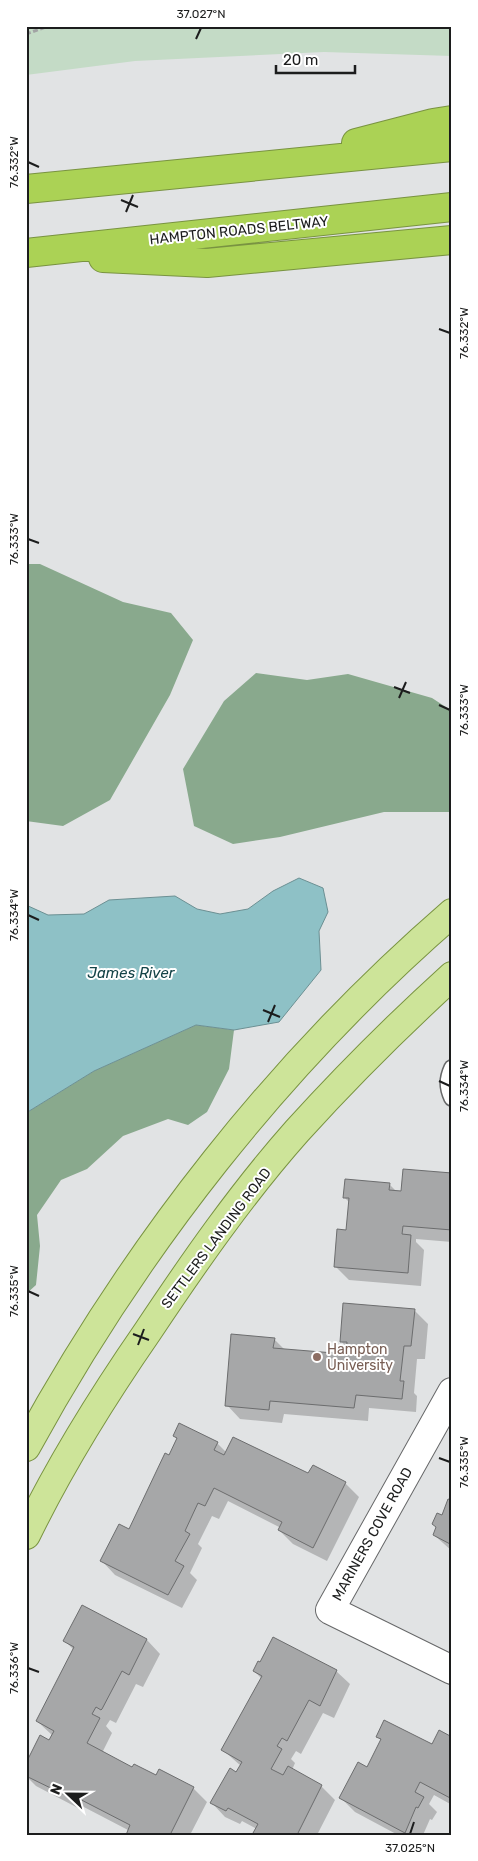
<svg xmlns="http://www.w3.org/2000/svg" width="478" height="1861" viewBox="0 0 478 1861" font-family="Rubik,sans-serif">
<rect width="100%" height="100%" fill="#e1e3e4"/>
<!-- green -->
<path fill="#c4dbc6" d="M26,26h426v30l-128,-4 -189,9 -109,14z"/>
<!-- forest -->
<path fill="#89a98d" d="M26,564h14l83,38 48,11 22,27 -23,55 -60,105 -47,26 -37,-5z
M256,673l51,7 41,-6 84,24 20,13v101h-68l-104,25 -47,7 -39,-18 -11,-57 41,-68z
M196,1025l38,5 -5,39 -22,43 -19,13 -20,-6 -45,17 -36,33 -26,11 -24,35 3,31 -4,39 -10,9v-181l68,-42z"/>
<!-- water -->
<path fill="#8ec1c6" stroke="#6c9093" d="M299,878l24,10 5,24 -9,19 2,39 -42,52 -45,8 -38,-5 -102,46 -68,42v-208l22,10 36,-1 25,-14 66,-4 22,13 23,5 28,-5 25,-18z"/>
<!-- shadow -->
<path fill="#0003" d="M452,1174v68l-36,-3v3l8,8 -3,36 -72,-6 -14,-14 12,-35 2,-29 -5,-5 45,-13 8,8h5z
M414,1310l14,14 -3,35h-8l-3,34 3,3 -1,16 -47,-4 -1,13 -84,-7 -2,9 -42,-4 -13,-14 47,-66 11,11 62,6v-8l-6,-7z
M174,1436l43,7 10,10 118,30 14,14 -32,64 -34,-17 -14,-14 2,-2 -53,-27 -9,18 -7,-3 -14,28 4,4 -12,25 7,7 -15,28 -67,-33 -13,-14 27,-30 49,-92z
M452,1502v49l-18,-16z
M82,1607l65,33 13,14 -17,33 -7,-3 -20,39 -6,-3 -4,6 6,7 -10,20 30,16 61,19 14,14 -17,33h-63l1,-5 -48,-25 -2,3 -42,-22 -10,-10v-10l23,-24 4,-6 -16,-15 37,-71 -9,-9z
M254,1671h82l14,13 -16,34 -11,-5 -22,41 -5,-3 -5,8 4,4 -3,7 29,16 14,14 -18,35h-60v-6l-15,-8 -2,3 -15,-7 -13,-14 25,-29 4,-8 -18,-16 39,-71z
M377,1736l55,10 20,-8v67l-18,-10 -5,9 8,8 -5,8 -2,-1 -7,16h-25l-43,-23 -14,-14 26,-30 15,-27z"/>
<!-- building -->
<path fill="#a6a7a8" stroke="#6c6d6e" d="M403,1169l49,4v57l-49,-4 -1,8 9,1 -3,38 -74,-6 3,-38 9,1 3,-32h-6l2,-19 45,4 -1,7 12,1z
M343,1303l72,6 -4,37h-7l-4,35h4l-2,18 -46,-4 -2,13 -84,-7 -1,9 -44,-4 6,-72 44,4 -2,10 73,6 1,-12h-7z
M179,1423l39,19 -4,8 10,5 9,-18 75,36 5,-8 33,17 -33,66 -35,-18 4,-8 -68,-34 -9,18 -7,-3 -13,28 5,3 -15,27 9,5 -16,29 -68,-34 19,-37 10,5 36,-76 4,2 8,-17 -4,-2z
M448,1499l4,1v45l-19,-10 3,-8 -4,-3 5,-11 5,2z
M82,1605l65,34 -18,36 -7,-4 -20,38 -1,1 -5,-3 -4,7 8,4 -13,25 45,24 2,-3 22,11 3,-6 35,18 -24,48h-44l4,-10 -64,-33 -1,3 -39,-19v-13l14,-28 9,5 5,-9 -18,-10 38,-74 -11,-6z
M273,1637l64,33 -17,36 -11,-6 -22,41 -5,-3 -5,8 5,3 -11,20 12,6 5,-9 34,19 -25,50h-40l-4,-2 5,-9 -30,-16 -2,3 -16,-8 20,-35 6,4 6,-10 -21,-12 41,-74 -9,-5 5,-10 2,1z
M384,1720l48,24 7,-14 13,7v62l-32,-17 -5,10 9,5 -6,11 -2,-1 -11,26 -66,-35 19,-36 9,5 14,-28 -5,-2z"/>
<g fill="none" stroke-linecap="round" stroke-linejoin="round">
<!-- lane casing -->
<g stroke="#676869" stroke-width="18">
<path id="lane" d="M452,1068c-5,11 -5,19 0,30"/>
</g>
<!-- street casing -->
<g stroke="#676869" stroke-width="30">
<path id="street" d="M452,1392l-122,218 122,60"/>
</g>
<!-- primary casing -->
<g stroke="#799341" stroke-width="30">
<path id="primary" d="M26,1447c110,-201 253,-384 426,-534
M26,1535c35,-72 77,-139 122,-204 46,-69 94,-138 149,-200 49,-54 101,-106 155,-155"/>
</g>
<!-- highway casing -->
<g stroke="#799341" stroke-width="30">
<path id="highway" d="M356,143l77,-20 19,-3
M26,189l426,-42
M26,253l426,-46
M103,258l104,5 245,-23"/>
</g>
<!-- path -->
<path stroke="#a2a3a4" stroke-width="3" stroke-dasharray="5 2.5" stroke-linecap="butt" d="M26,34l23,-8"/>
<!-- lane -->
<use href="#lane" stroke="#fff" stroke-width="15"/>
<!-- street -->
<use href="#street" stroke="#fff" stroke-width="28"/>
<!-- primary -->
<use href="#primary" stroke="#cde499" stroke-width="28"/>
<!-- highway -->
<use href="#highway" stroke="#abd255" stroke-width="28"/>
</g>
<!-- ticks -->
<path fill="none" stroke="#1c1d1d" stroke-width="2" d="M196,39l5,-11M28,162l11,5M121,200l17,7M126,212l7,-17M439,329l11,4M28,539l11,4M394,687l16,6M399,698l7,-16M439,705l11,5M28,915l11,5M263,1010l17,7M268,1022l7,-17M439,1081l11,5M28,1291l11,5M133,1334l16,6M138,1345l6,-16M439,1458l11,4M28,1668l11,4M410,1834l4,-12"/>
<!-- markers -->
<circle fill="#8d6e63" stroke="#fff" stroke-width="2" cx="317" cy="1357" r="5"/>
<g text-anchor="middle" stroke-width="4" stroke-linejoin="round" paint-order="stroke">
<!-- street labels -->
<g font-size="14" fill="#1c1d1d" stroke="#fff">
<text transform="translate(239 230) rotate(-6)" y="5">HAMPTON ROADS BELTWAY</text>
<text transform="translate(216 1238) rotate(-53)" y="5">SETTLERS LANDING ROAD</text>
<text transform="translate(372 1534) rotate(-61)" y="5">MARINERS COVE ROAD</text>
</g>
<!-- education labels -->
<g font-size="14" fill="#785e54" stroke="#fff" text-anchor="start">
<text x="327" y="1354">Hampton<tspan x="327" dy="16">University</tspan></text>
</g>
<!-- water labels -->
<g font-size="15" font-style="italic" fill="#134347" stroke="#fff">
<text x="131" y="978">James River</text>
</g>
</g>
<!-- border -->
<rect width="478" height="1861" fill="none" stroke="#ffffff" stroke-width="55"/>
<!-- north arrow -->
<g transform="translate(68 1794) rotate(292)" stroke="#ffffff" stroke-width="4" paint-order="stroke">
<path d="M0-4L9 19L0 12L-9 19Z" fill="#1c1d1d"/>
<text y="-8" font-size="14" font-weight="bold" text-anchor="middle" fill="#1c1d1d">N</text>
</g>
<!-- scale -->
<path d="M276 65v8h79v-8" fill="none" stroke="#1c1d1d" stroke-width="2.5"/>
<text x="283" y="65" font-size="15" fill="#1c1d1d" stroke="#ffffff" stroke-width="4" paint-order="stroke">20 m</text>
<rect x="28" y="28" width="422" height="1806" fill="none" stroke="#1c1d1d" stroke-width="2"/>
<g font-size="12" text-anchor="middle" fill="#1c1d1d">
<text x="201" y="18">37.027°N</text>
<text transform="translate(14 162) rotate(-90)" y="4">76.332°W</text>
<text transform="translate(464 333) rotate(-90)" y="4">76.332°W</text>
<text transform="translate(14 539) rotate(-90)" y="4">76.333°W</text>
<text transform="translate(464 710) rotate(-90)" y="4">76.333°W</text>
<text transform="translate(14 915) rotate(-90)" y="4">76.334°W</text>
<text transform="translate(464 1086) rotate(-90)" y="4">76.334°W</text>
<text transform="translate(14 1291) rotate(-90)" y="4">76.335°W</text>
<text transform="translate(464 1462) rotate(-90)" y="4">76.335°W</text>
<text transform="translate(14 1668) rotate(-90)" y="4">76.336°W</text>
<text x="410" y="1852">37.025°N</text>
</g>
</svg>
